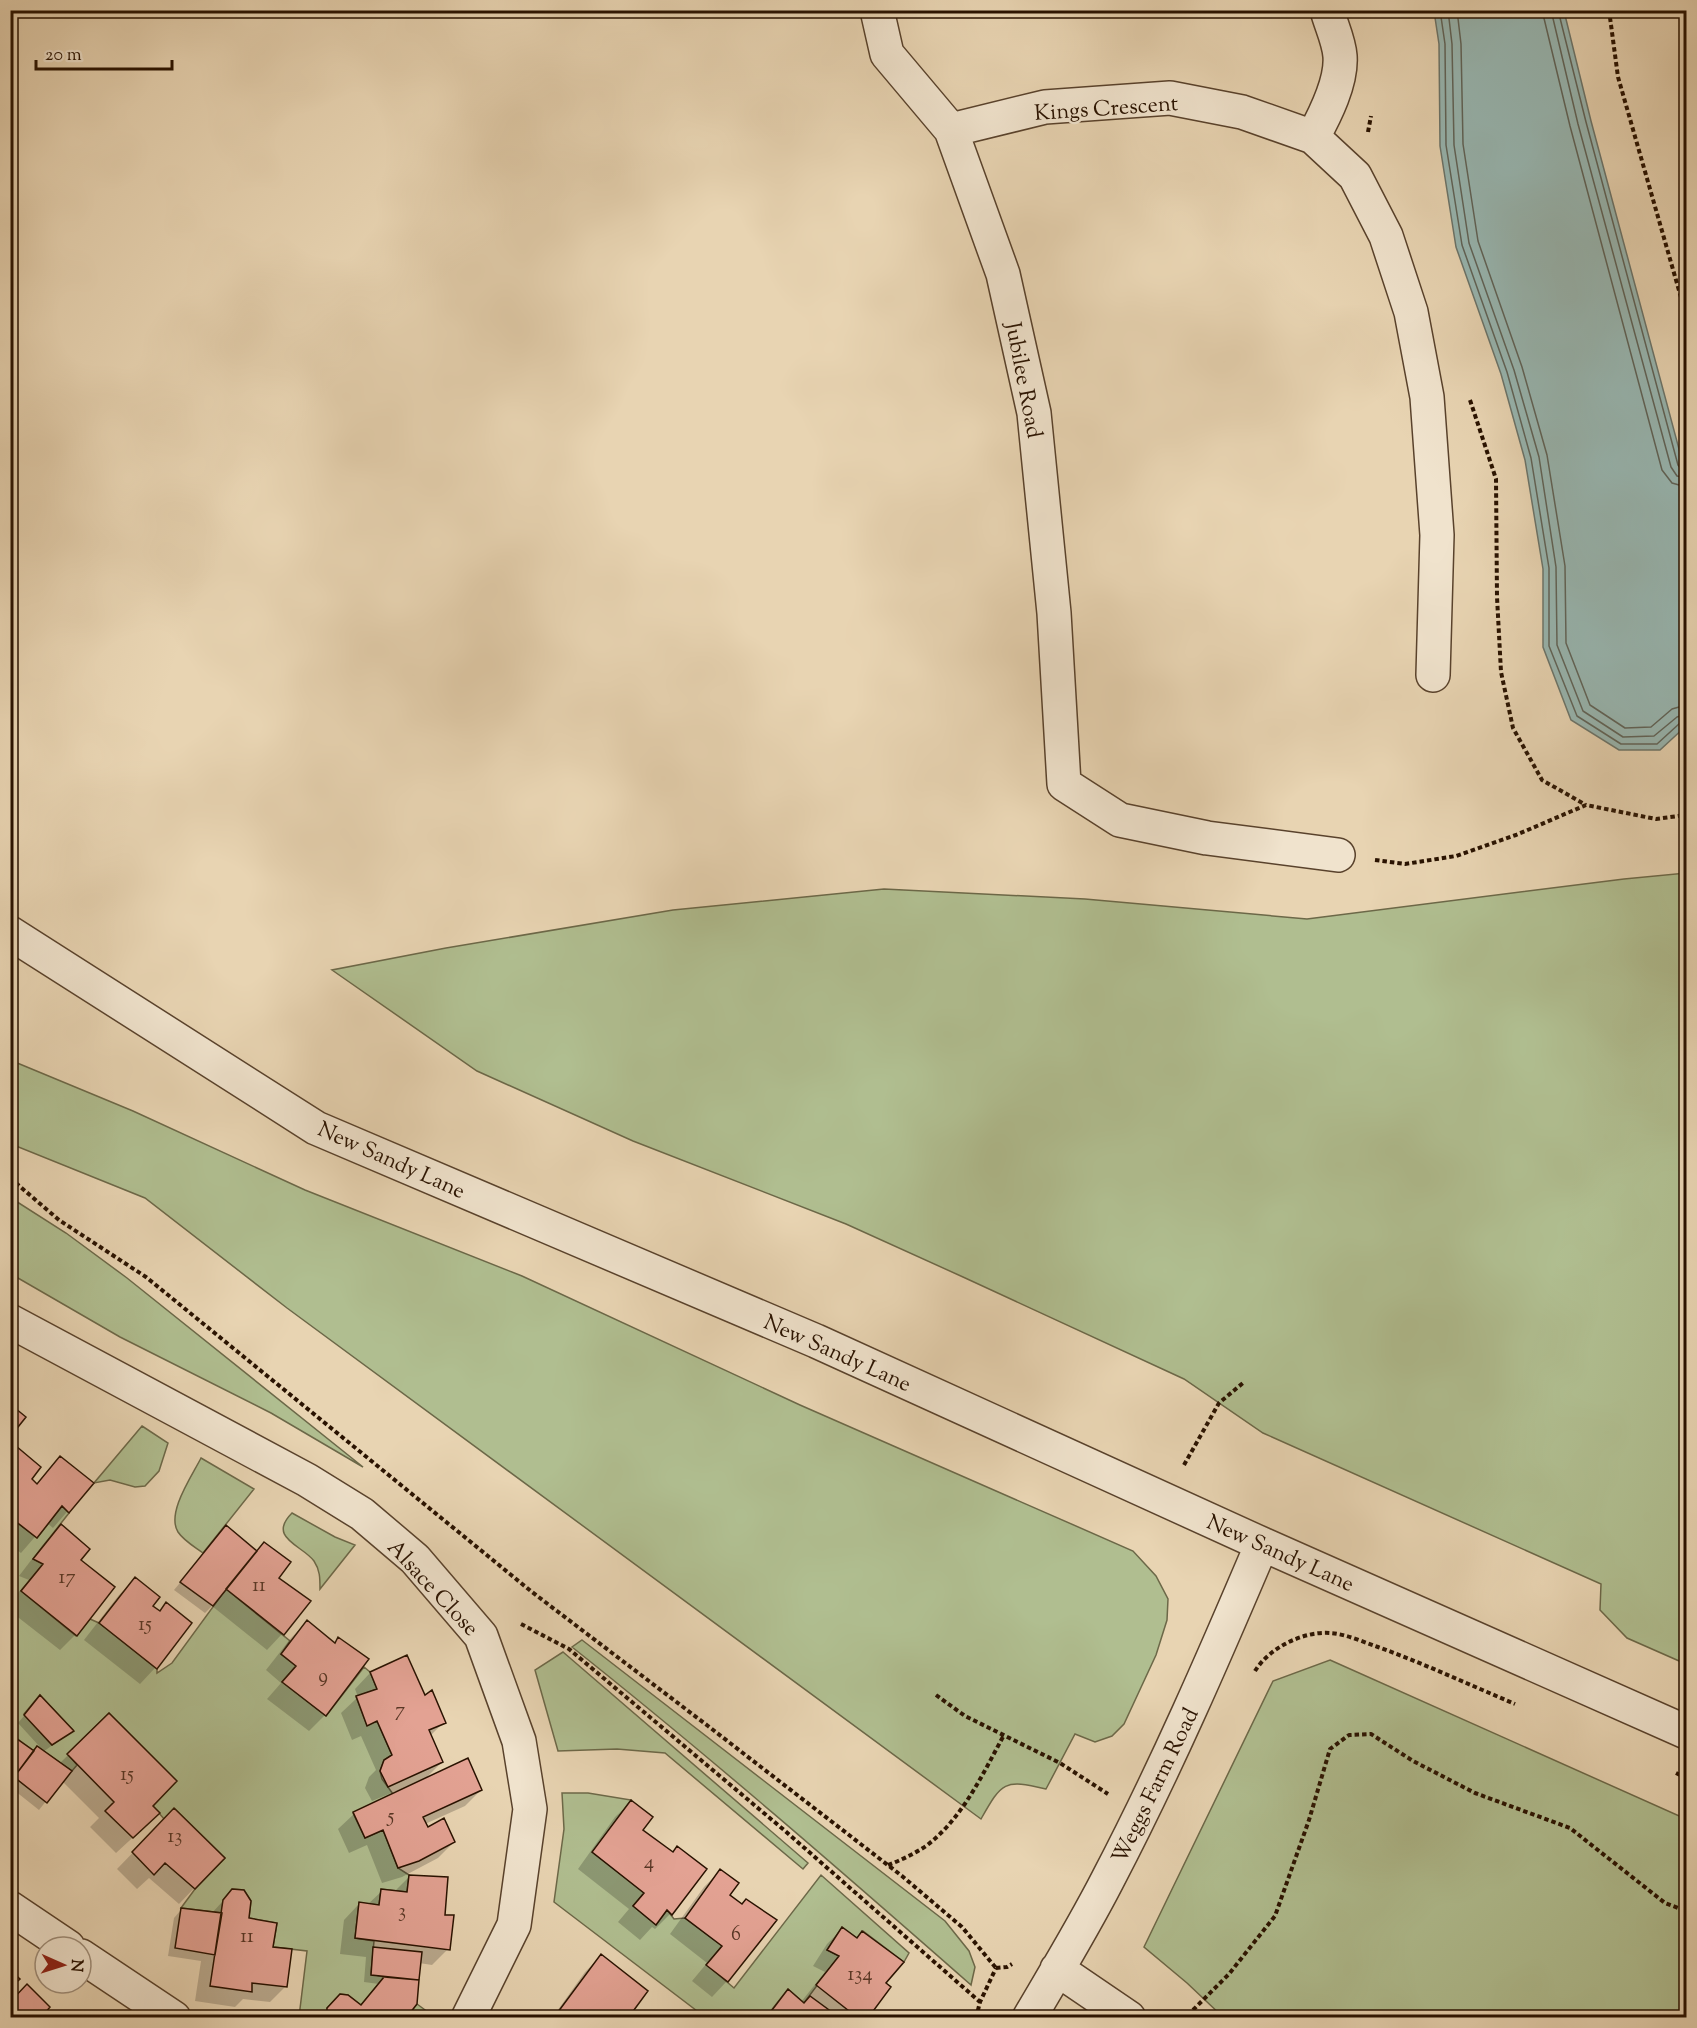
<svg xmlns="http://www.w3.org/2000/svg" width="1697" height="2028" viewBox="0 0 1697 2028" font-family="'Sorts Mill Goudy',serif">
<rect width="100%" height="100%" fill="#e8d4b2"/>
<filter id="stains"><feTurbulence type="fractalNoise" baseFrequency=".00333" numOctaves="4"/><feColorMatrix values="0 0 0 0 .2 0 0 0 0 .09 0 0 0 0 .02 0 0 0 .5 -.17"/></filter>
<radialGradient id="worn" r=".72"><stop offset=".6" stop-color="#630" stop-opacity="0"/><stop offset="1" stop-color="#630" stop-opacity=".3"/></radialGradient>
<!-- green -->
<path fill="#b0be90" stroke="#6c6848" stroke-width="1.5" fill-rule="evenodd" d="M1686,873v791l-59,-26 -27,-28 1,-26 -338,-151 -79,-54 -221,-102 -117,-53 -213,-83 -156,-70 -145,-101 114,-22 227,-38 211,-21 201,10 222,20 317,-40z
M10,1060l123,51 172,79 217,86 278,129 333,146 23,25 12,23 -1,21 -11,35 -32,69 -12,12 -17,6 -20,-8 -29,55c-42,-10 -44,-7 -65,30l-694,-511 -142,-110 -134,-54z
M11,1198l55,35 61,45 236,189 -92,-54 -151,-76 -109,-63z
M142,1426l26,17 -9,28 -14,15 -10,1 -25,-7 -16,3z
M201,1458l53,31 -51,64c-8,-6 -19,-12 -25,-21 -12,-19 14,-56 23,-74z
M62,1506l7,7 -36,46 10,5 -22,27 55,45 14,-17 9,4 58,46v4l15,-10 54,-74 64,52 -9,13 15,12 -14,16 44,34 38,-49 6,5 7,17 -21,8 11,28 10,-4 15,34 -8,5 -4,11 2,8 11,15 -40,19 12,25 18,-8 15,38 11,7 -2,17 -26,-3 -2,16 -20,-2 -4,35 19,3 -3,33 13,3 -23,28 -13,-10 -8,-1 -13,14v9h-28l8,-66 -34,-4 4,-24 -28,-5 2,-17 -7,-11 -12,-1 -9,11 -1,13 -41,-5 14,-19 30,-31 -50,-49 -11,10 -11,-13 23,-25 -67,-68 -41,41 9,11 -5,6 -35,-25 -3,5 -23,-17 -1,-217 27,21zM40,1695l33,35 -21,15 -28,-31z
M292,1513l43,24 20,8 -35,44c0,-11 0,-19 -6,-28 -12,-16 -47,-23 -22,-48z
M582,1640l363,281 24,30 6,16 -4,18c-131,-115 -263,-230 -399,-338z
M563,1652l245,211 -5,6 -138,-116 -48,-4 -59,2 -23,-81z
M1330,1660l356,159v198h-463l-36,-34 -43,-36 129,-266z
M562,1793h26l43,7 -38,52 51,41 -11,13 23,19 11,-15 7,9 11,-1 37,28 -15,19 27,23 87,-113 88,78 -5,9 -41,-31 -6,7 -15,-11 -15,23 12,6 -35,47 -16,-14 -22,28h-61l-151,-115 10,-73z
M417,2004l15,11 -2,2 -24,1z"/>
<!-- water -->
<path fill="#98b7b2" stroke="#6c756b" stroke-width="1.5" d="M1434,11h130l27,110 95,354v251l-26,24h-41l-48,-30 -28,-73v-78l-18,-109 -24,-86 -45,-127 -16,-101 -1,-102z"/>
<!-- shadow -->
<path fill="#0003" d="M10,1454l26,31 24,-27 32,25 -39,45 -6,-5 -26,30 -11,-8z
M61,1526l18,34 34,27 -38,48 -15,15 -50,-39v-9l19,-22 -10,-4 26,-34z
M226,1527l51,51 31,23 -26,33 -15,16 -55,-44 -7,7 -31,-23z
M135,1579l16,27 8,6 7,-8 24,19 -35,45 -15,16 -56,-44 35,-45z
M307,1622l27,22 5,-5 28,20 -42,56 -16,16 -42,-32 14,-16 -15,-13 25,-32z
M406,1657l18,41 20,24 -14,14 12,26 -19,19 58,9 -16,16 -40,18 2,5 27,13 -16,16 -36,19 -20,6 -15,-38 -18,8 -11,-24 16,-15 43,-21 -1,-2 -24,10 -7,-13 4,-11 7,-7 -15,-34 -9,4 -11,-27 17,-16 -3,-8 15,-16z
M40,1697l32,34 -29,21 16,12 50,-49 42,91 -9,23 -26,24 -26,-26 9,-9 -37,-37 -23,29 -29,-23v-52l23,17 6,-6 -21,-23z
M631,1802l10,29 31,22 33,16 -35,45 -15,15 -3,-2 -12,13 -22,-18 11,-13 -51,-40 37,-52z
M174,1810l49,48 -44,46 -30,-26 -12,11 -20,-20z
M720,1871l8,24 -1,86 -15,16 -20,-16 15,-18 -37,-29 34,-47z
M410,1876l38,73 -16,16 -13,-2 -3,40 -12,15h-85l21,-22 19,10 20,-22 -15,-2 2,-25 -26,-3 4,-34 15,-16 8,1 15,-14 12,1z
M233,1890l14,29 25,29 14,38 -16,16 -27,-3 -8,8 -40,-6 6,-40 -33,-5 6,-38 7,-8 30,4z
M842,1929l41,55 -17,34h-102l24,-27 13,11 24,-30 -12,-6 14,-22z
M601,1956l31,54 9,8h-89l33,-46z"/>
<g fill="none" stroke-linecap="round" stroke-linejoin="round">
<!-- shore -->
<path stroke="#606459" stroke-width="1.5" d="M1440,10l5,34 1,101 16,100 45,127 24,86 18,110v78l28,70 44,28h36l23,-21 6,-1
M1448,10l4,34 2,101 15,98 45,127 25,87 17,110 1,78 26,66 40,26 31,-1 23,-19 9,-3
M1457,10l4,34 2,100 15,97 44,126 25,88 18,111 1,77 24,62 35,23 26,-1 21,-18 14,-4
M1542,10l28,116 92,344 10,13 14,4
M1551,10l27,114 93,343 6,9 9,2
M1558,10l28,112 92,343 3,4 5,1"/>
</g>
<!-- building -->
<path fill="#e3a293" stroke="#291200" stroke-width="1.5" d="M10,1404l16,13 -16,20z
M16,1446l25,21 -9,12 5,5 23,-28 34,27 -25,30 -7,-7 -25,32 -27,-21v-64z
M61,1524l29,25 -9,11 34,27 -38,49 -56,-45 22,-27 -10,-5z
M226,1525l31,26 -44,55 -33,-24z
M264,1542l27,20 -12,16 32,23 -27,34 -58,-46z
M135,1577l25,20 -7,9 7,5 6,-9 26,21 -35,46 -58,-46z
M307,1620l28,23 3,-6 31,22 -43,57 -44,-34 14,-16 -15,-12z
M407,1655l18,40 7,-5 14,33 -17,7 14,32 -55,25 -8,-16 4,-11 8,-5 -15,-34 -10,5 -11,-30 21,-7 -7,-17z
M40,1695l34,36 -22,14 -28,-30z
M109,1713l68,68 -24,25 7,7 -27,25 -28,-27 9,-9 -47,-48z
M10,1734l24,17 -20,26 -4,-2z
M37,1746l35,25 -25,32 -33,-26z
M468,1758l14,32 -59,27 5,10 16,-9 11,24 -36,19 -21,7 -15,-38 -18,8 -12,-26z
M631,1800l22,17 -10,13 30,22 4,-6 30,23 -35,46 -5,-5 -11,15 -23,-19 11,-13 -52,-41z
M174,1808l51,50 -30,31 -30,-26 -11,12 -22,-23z
M720,1869l19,14 -9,12 12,9 4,-5 31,21 -49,62 -22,-17 16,-19 -37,-28z
M409,1875l39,2 -3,38h9l-4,35 -95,-12 4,-36 20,3 2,-16 26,3z
M232,1889l12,1 7,11 -2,17 28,5 -4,24 19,2 -5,38 -35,-4v9l-42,-6 13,-86z
M181,1908l41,5 -7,42 -40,-7z
M842,1927l15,11 5,-7 42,31 -18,21 5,4 -23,31h-10l-42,-33 23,-29 -12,-6z
M373,1947l49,5 -3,28 -48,-5z
M601,1954l47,37 -14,19 9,8h-86l-2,-2z
M10,1970l10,9 -10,9z
M384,1977l35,3 -2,24 -11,14h-79v-10l13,-14 8,1 13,10z
M27,1984l23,23 -9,11h-31v-16z
M788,1989l16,14 6,-7 30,22h-74z"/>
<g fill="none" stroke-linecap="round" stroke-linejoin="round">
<!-- minor casing -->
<g stroke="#59422c" stroke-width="36">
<path id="minor" d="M877,10l10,44 64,76 52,144 31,139 20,200 10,171 56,36 87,18 131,17
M951,130l94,-23 125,-9 72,14 71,25 42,39 31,60 25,76 16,85 10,138 -4,140
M1313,137c12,-22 29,-55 27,-81 -1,-15 -9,-31 -13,-46
M10,933l306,195 500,213 446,203 424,188
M10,1321l297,159 55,34 53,45 66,77 38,105 11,68 -16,116 -46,93
M10,1908l58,39
M81,1956l93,62
M1057,1969l72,49
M1029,2018c27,-46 55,-92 79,-139 57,-109 106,-222 154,-335"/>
</g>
<!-- path -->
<path stroke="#291200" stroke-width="4" stroke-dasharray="4.5 3" stroke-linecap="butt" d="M1609,10l9,67 68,238
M1368,132l3,-16
M1470,400l26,79 1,118 4,75 12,56 29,52 44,25
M1375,860l30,4 51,-8 60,-21 70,-30 70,14 30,-4
M10,1178l49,42 87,57 386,315 176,134 194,150 60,51 34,41
M1184,1465l35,-62 24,-20
M521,1624l48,25 215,181 196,172
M1255,1671c14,-23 48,-40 75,-38 16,1 33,9 48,14 47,17 92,38 137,57
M936,1695l29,21 95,47 48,31
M1676,1773l10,5
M888,1865c13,-5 26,-11 38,-19 37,-28 56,-71 78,-111
M996,1968l11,-1 5,-3
M1193,2010l36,-36 46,-58 34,-96 21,-71 19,-14 22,-1 42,27 62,32 95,35 95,75 21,8
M976,2018l4,-16 16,-34"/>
<!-- minor -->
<use href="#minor" stroke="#f0e3cd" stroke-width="33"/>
</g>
<g text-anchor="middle" stroke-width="5" stroke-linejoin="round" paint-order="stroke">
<!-- number labels -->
<g font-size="20" fill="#583625">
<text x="67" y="1583">17</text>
<text x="259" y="1591">11</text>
<text x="145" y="1630">15</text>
<text x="323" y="1682">9</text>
<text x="400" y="1716">7</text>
<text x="127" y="1780">15</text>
<text x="391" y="1822">5</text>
<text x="175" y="1842">13</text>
<text x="649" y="1868">4</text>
<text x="402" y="1917">3</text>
<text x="736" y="1940">6</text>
<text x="247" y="1942">11</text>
<text x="860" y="1980">134</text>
</g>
<!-- street labels -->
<g font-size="22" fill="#291200" stroke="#f0e3cd">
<text transform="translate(1106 107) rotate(-4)" y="8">Kings Crescent</text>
<text transform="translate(1025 380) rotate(79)" y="8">Jubilee Road</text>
<text transform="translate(392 1159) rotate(24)" y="8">New Sandy Lane</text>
<text transform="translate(838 1352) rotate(24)" y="8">New Sandy Lane</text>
<text transform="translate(1281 1552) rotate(24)" y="8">New Sandy Lane</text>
<text transform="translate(434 1587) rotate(47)" y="8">Alsace Close</text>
<text transform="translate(1154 1785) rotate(-64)" y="8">Weggs Farm Road</text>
</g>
</g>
<!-- margin -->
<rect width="1697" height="2028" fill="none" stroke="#e8d4b2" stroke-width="36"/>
<rect x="12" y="12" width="1673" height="2004" fill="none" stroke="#291200" stroke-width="3"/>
<rect x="18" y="18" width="1661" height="1992" fill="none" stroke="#291200" stroke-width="1.5"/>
<!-- north arrow -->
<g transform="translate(63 1965) rotate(93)"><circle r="28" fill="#f0e3cd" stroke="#a08f7b" stroke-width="1.5"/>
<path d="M0-4.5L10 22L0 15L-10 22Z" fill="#8f2418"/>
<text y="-9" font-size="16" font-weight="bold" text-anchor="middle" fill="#291200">N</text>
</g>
<!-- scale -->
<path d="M36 60v9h136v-9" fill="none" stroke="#291200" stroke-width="3"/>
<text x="45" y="60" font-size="18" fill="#291200" stroke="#f0e3cd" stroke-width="4.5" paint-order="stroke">20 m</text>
<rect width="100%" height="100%" filter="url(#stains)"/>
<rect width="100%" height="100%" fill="url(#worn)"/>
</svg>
